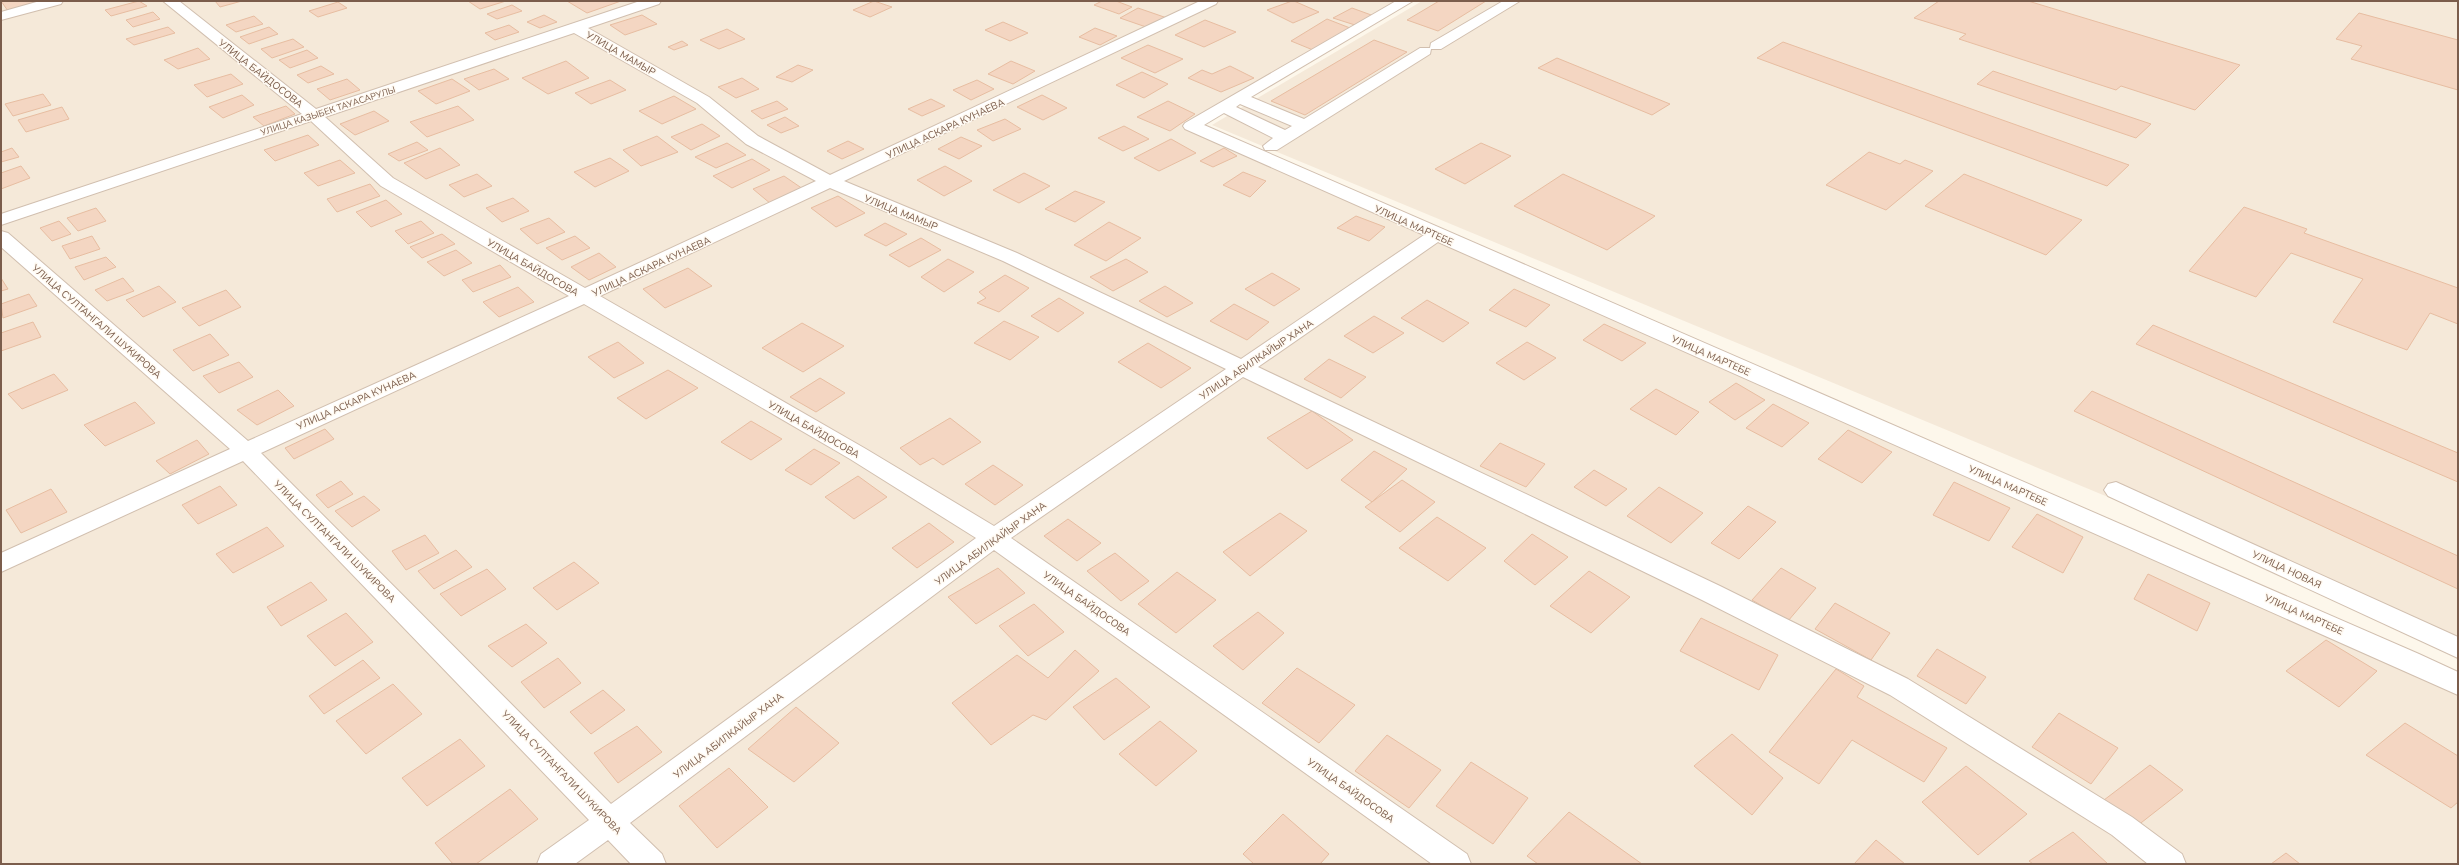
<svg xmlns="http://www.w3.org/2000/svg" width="2459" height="865" viewBox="0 0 2459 865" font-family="'Nunito Sans',sans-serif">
<rect width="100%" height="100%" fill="#fdf7eb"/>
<!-- residential -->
<path fill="#f5e9d9" d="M1,1h1405l-215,125 1267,558v180h-2457z
M1422,1h1036v648l-191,-86 -1055,-438z"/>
<!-- building -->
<path fill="#f4d6c2" stroke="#e7bda1" d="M1,1h35l2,2 -30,8z
M139,1l8,5 -36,10 -6,-6z
M215,1h27l-22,6z
M468,1h38l-26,8z
M567,1h54l-34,12z
M874,1l18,6 -22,10 -17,-7z
M1102,1h14l16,6 -13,7 -25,-9z
M1292,1h2l25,11 -26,11 -26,-13z
M1439,1h47l-48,30 -31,-11z
M1939,1h89l212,64 -45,45 -74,-24 -5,4 -157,-51 7,-5 -52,-16z
M338,2l9,6 -29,9 -9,-6z
M512,5l10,6 -25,8 -10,-5z
M1138,8l29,10 -18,10 -29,-10z
M1352,8l22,8 -19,9 -22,-7z
M153,12l7,7 -27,8 -7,-7z
M2359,13l99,27v50l-107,-31 11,-13 -26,-7z
M544,15l13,7 -17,6 -13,-6z
M642,15l15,9 -32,11 -15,-10z
M254,16l9,8 -27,8 -10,-7z
M1327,19l23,9 -37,22 -22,-9z
M1205,20l31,12 -32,15 -29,-12z
M1003,22l25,11 -18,8 -25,-11z
M509,25l10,7 -24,8 -10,-7z
M168,27l7,6 -41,12 -8,-6z
M269,27l9,7 -29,10 -9,-7z
M1095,28l22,8 -17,9 -21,-8z
M727,29l18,10 -26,10 -19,-9z
M293,39l11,8 -32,11 -11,-9z
M1374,40l33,12 -102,63 -34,-14z
M682,41l6,4 -14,5 -6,-3z
M1783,42l346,123 -22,21 -350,-128z
M1148,45l35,14 -28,14 -34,-15z
M198,48l12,11 -32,10 -14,-9z
M307,50l11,8 -28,10 -11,-8z
M1557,58l113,46 -18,11 -114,-47z
M566,61l23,17 -41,16 -26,-16z
M1011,61l24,10 -22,13 -25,-10z
M798,65l15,5 -21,12 -16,-5z
M321,66l13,8 -26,9 -11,-8z
M1230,66l24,12 -33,14 -33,-14 14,-8 10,4z
M494,69l15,10 -30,11 -15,-11z
M1993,71l158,53 -15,14 -159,-54z
M1142,72l26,12 -24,14 -28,-13z
M231,74l12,10 -36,13 -13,-12z
M742,78l17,11 -23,9 -18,-11z
M347,79l13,11 -30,10 -13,-11z
M452,79l18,12 -34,13 -18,-13z
M610,80l16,10 -35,14 -16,-11z
M977,80l17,9 -23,11 -18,-10z
M43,94l8,11 -38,11 -8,-12z
M242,95l12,10 -31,13 -14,-11z
M1042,95l25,13 -24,12 -26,-13z
M674,96l22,13 -34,15 -23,-13z
M931,99l14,7 -23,10 -14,-7z
M777,101l11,8 -26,10 -11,-8z
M1168,101l27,13 -25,17 -33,-14z
M286,106l9,8 -31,12 -11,-9z
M458,106l16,14 -47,17 -17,-15z
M62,107l7,12 -43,13 -8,-12z
M374,111l15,10 -34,14 -15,-11z
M785,117l14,9 -18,7 -14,-8z
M1005,119l16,10 -28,12 -16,-11z
M702,124l18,12 -29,14 -20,-13z
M1124,126l25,13 -26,12 -25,-13z
M308,135l11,10 -44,16 -11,-11z
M657,136l21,16 -37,14 -18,-16z
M961,137l21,9 -23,13 -21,-10z
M1171,139l25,14 -37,18 -25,-13z
M848,141l16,8 -22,10 -15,-8z
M417,142l11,8 -29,11 -11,-7z
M727,143l19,12 -30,13 -21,-11z
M1481,143l30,13 -46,28 -30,-15z
M12,148l7,9 -18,5v-10z
M440,148l20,17 -34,14 -22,-16z
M1224,148l13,8 -24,11 -13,-6z
M1869,152l31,12 5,-4 28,11 -47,39 -60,-25z
M610,158l19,13 -34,16 -21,-15z
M752,159l18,11 -38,18 -19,-12z
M340,160l15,13 -37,13 -14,-13z
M21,166l9,12 -29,11v-16z
M945,166l27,15 -28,15 -27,-16z
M1243,172l23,9 -16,16 -27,-12z
M1024,173l26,13 -31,17 -26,-13z
M477,174l15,12 -28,11 -15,-12z
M1563,174l92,42 -48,34 -93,-44z
M1964,174l118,46 -36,35 -121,-49z
M784,176l19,13 -32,15 -18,-15z
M370,184l10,12 -43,16 -10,-13z
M1075,191l30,11 -30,20 -30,-13z
M838,196l27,17 -29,14 -25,-19z
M513,198l16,13 -27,11 -16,-14z
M386,200l16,14 -31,13 -15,-15z
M2244,207l63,22 -3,4 154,55v36l-28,-11 -23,37 -74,-28 30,-43 -72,-26 -35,44 -67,-26z
M96,208l10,13 -28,10 -11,-13z
M1356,216l29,11 -16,14 -32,-13z
M549,218l16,14 -28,12 -17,-15z
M59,221l12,13 -19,7 -12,-13z
M421,221l13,12 -26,11 -13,-13z
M1109,222l32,16 -35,23 -32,-16z
M885,223l22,11 -21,12 -22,-11z
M442,234l13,10 -33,14 -12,-11z
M92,236l8,13 -30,10 -8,-13z
M575,236l15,12 -28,12 -16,-12z
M921,238l20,12 -32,17 -20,-12z
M456,250l16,13 -28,13 -17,-14z
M599,253l17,14 -27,13 -18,-13z
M106,257l10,10 -32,13 -9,-13z
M948,259l26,13 -30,20 -23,-15z
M1126,259l22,13 -35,19 -23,-14z
M500,265l11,12 -38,15 -11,-12z
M688,268l24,18 -47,22 -22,-19z
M1272,273l28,16 -26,17 -29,-17z
M1005,275l24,13 -30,24 -22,-9 9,-5 -7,-6z
M1,278l7,11 -7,2z
M123,278l11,13 -27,10 -12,-11z
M159,286l17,16 -33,15 -17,-17z
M1165,286l28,17 -26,14 -28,-16z
M518,287l16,15 -35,15 -16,-15z
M1514,289l36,16 -24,22 -37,-17z
M226,290l15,17 -42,19 -17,-18z
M29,294l8,12 -34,12 -2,-14z
M1059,298l25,15 -26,19 -27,-16z
M1427,300l42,23 -26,19 -42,-24z
M1234,304l35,18 -22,18 -37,-19z
M1374,316l30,17 -31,20 -29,-17z
M1004,321l35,16 -29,23 -36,-17z
M33,322l8,15 -40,14v-18z
M802,323l42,23 -41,26 -41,-24z
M1604,324l42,19 -24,18 -39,-21z
M2153,325l305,128v29l-322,-138z
M210,334l19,21 -36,16 -20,-21z
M618,342l26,21 -30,15 -26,-21z
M1527,342l29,16 -32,22 -28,-17z
M1148,343l43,25 -30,20 -43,-26z
M1329,359l37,18 -25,21 -37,-19z
M239,362l14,15 -34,16 -16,-17z
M668,370l30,18 -52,31 -29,-21z
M54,374l14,16 -46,19 -14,-15z
M820,378l25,15 -29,19 -26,-15z
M1736,383l29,17 -30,20 -26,-18z
M1656,389l43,23 -23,23 -46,-26z
M278,390l16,16 -37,19 -20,-15z
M2092,391l366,165v33l-384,-178z
M135,402l20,21 -50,23 -21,-21z
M1773,404l36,19 -27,24 -36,-19z
M1312,411l41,29 -46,29 -40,-31z
M950,418l31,24 -38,23 -10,-7 -13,7 -20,-17z
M751,421l31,18 -31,21 -30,-18z
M325,429l9,10 -40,20 -9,-11z
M1848,430l44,22 -30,31 -44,-24z
M197,440l12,14 -39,20 -14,-13z
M1500,443l45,21 -19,23 -46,-21z
M814,449l26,14 -29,22 -26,-15z
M1374,451l33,18 -35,33 -31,-22z
M993,465l30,20 -28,20 -30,-21z
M1594,470l33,19 -21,17 -32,-19z
M858,476l29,21 -33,22 -29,-22z
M1402,480l33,22 -35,30 -35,-25z
M341,481l12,13 -25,14 -12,-13z
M1954,482l56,26 -21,33 -56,-26z
M220,486l17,19 -39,19 -16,-19z
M1659,487l44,26 -32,30 -44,-27z
M51,489l16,23 -46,21 -15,-23z
M364,496l16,14 -28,17 -17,-16z
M1748,506l28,16 -37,37 -28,-16z
M1280,513l27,18 -57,45 -27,-24z
M2037,514l46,23 -20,36 -51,-26z
M1437,517l49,31 -38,33 -49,-33z
M1068,519l33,24 -24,18 -33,-25z
M929,523l25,19 -37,26 -25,-20z
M267,527l17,19 -51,27 -17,-19z
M1532,534l36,23 -33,28 -31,-24z
M425,535l14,18 -33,17 -14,-19z
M456,550l16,17 -38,22 -16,-18z
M1115,553l34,28 -28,20 -34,-30z
M574,562l25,21 -42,27 -24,-22z
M998,568l27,25 -49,31 -28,-27z
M1781,568l35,20 -28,33 -36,-21z
M487,569l19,20 -45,27 -21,-22z
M1589,571l41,26 -39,36 -41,-27z
M1177,572l39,28 -40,33 -38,-29z
M2148,574l62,29 -13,28 -63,-32z
M311,582l16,18 -46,26 -14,-19z
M1835,603l55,30 -19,27 -56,-31z
M1034,604l30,28 -36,24 -29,-30z
M1258,612l26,21 -41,37 -30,-24z
M346,613l27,29 -38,24 -28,-30z
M1701,618l77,37 -19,35 -79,-39z
M526,624l21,19 -35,24 -24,-21z
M2326,640l51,31 -38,36 -53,-36z
M1937,649l49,28 -20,27 -49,-28z
M1075,650l24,21 -53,49 -13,-5 -42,30 -39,-42 65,-48 31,23z
M558,658l23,25 -37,25 -23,-26z
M363,660l17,18 -56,36 -15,-18z
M1297,668l58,37 -36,38 -57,-40z
M1836,669l28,17 -7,11 90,51 -23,34 -72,-42 -33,44 -50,-32z
M1116,678l34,29 -46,33 -31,-33z
M393,684l29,30 -56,40 -30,-33z
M603,690l22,20 -34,24 -21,-22z
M796,707l43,36 -45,39 -46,-33z
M2059,713l59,35 -27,36 -59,-37z
M1160,721l37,30 -41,35 -37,-32z
M2405,723l53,33v46l-7,6 -85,-53z
M637,726l25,26 -44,31 -24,-30z
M1732,734l51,44 -31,37 -58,-49z
M1387,735l54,35 -32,38 -54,-37z
M460,739l25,27 -58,40 -25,-28z
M1471,762l57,36 -35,46 -57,-38z
M2150,765l33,25 -46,36 -33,-26z
M1966,766l61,48 -49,41 -56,-53z
M729,768l39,39 -51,41 -38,-42z
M510,789l28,30 -62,45h-23l-18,-21z
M1569,812l73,52h-104l-11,-8z
M1283,814l46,40 -9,10h-66l-11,-10z
M2073,832l35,32h-75l-4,-3z
M1876,840l29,24h-51z
M2286,853l14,11h-29z"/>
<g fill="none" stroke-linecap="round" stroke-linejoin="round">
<!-- minor casing -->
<g stroke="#d1bfaf" stroke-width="2">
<path id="minor" d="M40,1h23l-2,3 -60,16v-8z
M163,1h16l137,108 324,-108h21l-2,3 -71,24 121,69 49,39 72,39 370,-174h18l-2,3 -372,177 173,72 224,106 183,-124 -239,-106 -2,-3 2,-3 211,-122h17l-162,96 53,22 116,-71h10l1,-5 72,-42h17l-79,48h-10l-1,5 -153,96h-12l-2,-4 10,-8 -49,-25 -20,12 1215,529 39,18v23l-1020,-453 -180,125 462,219 188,93 224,138 50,37 4,10h-38l-36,-29 -222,-140 -188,-95 -459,-223 -232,161 456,316 4,10h-39l-438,-314 -364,273 32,31 4,10h-35l-23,-24 -33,24h-38l4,-10 48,-34 -346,-359 -242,111v-19l229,-104 -229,-202v-16l7,2 240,208 321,-145 -188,-110 -70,-65 -310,104v-11l301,-100zM574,33l123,70 49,41 70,37 -231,107 -192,-110 -68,-61zM1240,104l52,22 -7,4 -49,-23zM830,188l173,73 223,108 -232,157 -128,-77 -266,-153zM584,304l266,155 126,79 -365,266 -350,-351z
M2116,482l342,155v21l-350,-162 -4,-6 4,-6z"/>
</g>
<!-- minor -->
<use href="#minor" fill="#fff" fill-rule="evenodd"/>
</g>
<g text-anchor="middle" stroke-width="3" stroke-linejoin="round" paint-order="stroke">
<!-- far-street labels -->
<g font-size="9" fill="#7b5d4c" stroke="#fffaf2">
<text transform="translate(328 111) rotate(-18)" y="3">УЛИЦА КАЗЫБЕК ТАУАСАРУЛЫ</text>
</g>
<!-- street labels -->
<g font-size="10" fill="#7b5d4c" stroke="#fffaf2">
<text transform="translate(621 53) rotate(30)" y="4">УЛИЦА МАМЫР</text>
<text transform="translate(261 73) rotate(38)" y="4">УЛИЦА БАЙДОСОВА</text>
<text transform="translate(945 128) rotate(-25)" y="4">УЛИЦА АСКАРА КУНАЕВА</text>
<text transform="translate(901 212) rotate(22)" y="4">УЛИЦА МАМЫР</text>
<text transform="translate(1414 225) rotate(24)" y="4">УЛИЦА МАРТЕБЕ</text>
<text transform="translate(651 266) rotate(-25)" y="4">УЛИЦА АСКАРА КУНАЕВА</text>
<text transform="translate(533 267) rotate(30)" y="4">УЛИЦА БАЙДОСОВА</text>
<text transform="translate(97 321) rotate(41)" y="4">УЛИЦА СУЛТАНГАЛИ ШУКИРОВА</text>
<text transform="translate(1711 355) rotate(24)" y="4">УЛИЦА МАРТЕБЕ</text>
<text transform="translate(1256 359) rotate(-34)" y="4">УЛИЦА АБИЛКАЙЫР ХАНА</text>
<text transform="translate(356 400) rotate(-24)" y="4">УЛИЦА АСКАРА КУНАЕВА</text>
<text transform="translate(814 429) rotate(30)" y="4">УЛИЦА БАЙДОСОВА</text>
<text transform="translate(2008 485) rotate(24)" y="4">УЛИЦА МАРТЕБЕ</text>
<text transform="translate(335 541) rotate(45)" y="4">УЛИЦА СУЛТАНГАЛИ ШУКИРОВА</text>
<text transform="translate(990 543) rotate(-36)" y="4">УЛИЦА АБИЛКАЙЫР ХАНА</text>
<text transform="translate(2287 569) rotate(25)" y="4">УЛИЦА НОВАЯ</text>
<text transform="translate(1087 603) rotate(35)" y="4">УЛИЦА БАЙДОСОВА</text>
<text transform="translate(2304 614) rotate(24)" y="4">УЛИЦА МАРТЕБЕ</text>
<text transform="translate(728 735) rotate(-37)" y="4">УЛИЦА АБИЛКАЙЫР ХАНА</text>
<text transform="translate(562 772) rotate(46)" y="4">УЛИЦА СУЛТАНГАЛИ ШУКИРОВА</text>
<text transform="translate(1351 790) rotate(35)" y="4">УЛИЦА БАЙДОСОВА</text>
</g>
</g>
<!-- border -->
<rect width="2459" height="865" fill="none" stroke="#7b5d4c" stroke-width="4"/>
</svg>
